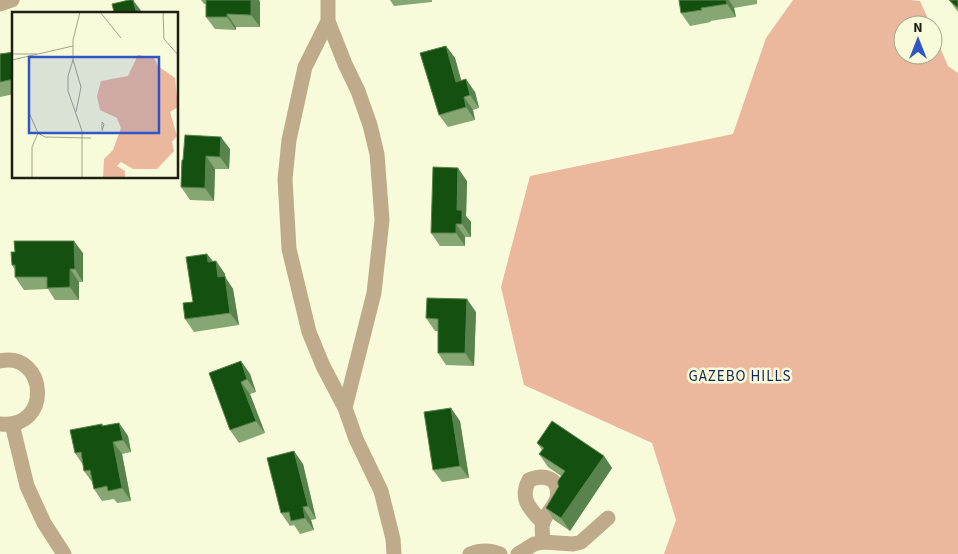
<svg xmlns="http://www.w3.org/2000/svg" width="958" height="554" viewBox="0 0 958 554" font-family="'Source Sans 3',sans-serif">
<rect width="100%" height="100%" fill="#f8fbd9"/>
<!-- green -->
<path fill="#ebb89e" d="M793,0h118l9,1 11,24h-28v30h30v-24l15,35 10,7v481h-294l12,-34 -24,-77 -128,-58 -23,-98 29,-111 203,-42 33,-96z"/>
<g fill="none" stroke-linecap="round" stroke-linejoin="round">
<!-- street -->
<path stroke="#bfab8b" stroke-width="15" d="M328,0v21l17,43 13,27 12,34 7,29 5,66 -8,73 -29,115
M0,4l12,-4
M328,21l-23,46 -16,73 -4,39 4,70 20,83 14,34 22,42 11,31 25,52 12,48 1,15
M0,361c47,-10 53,69 0,63
M12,424l15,62 17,37 20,31
M543,523c-13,-14 -24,-24 -14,-43 14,-6 32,-3 28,18 -2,8 -11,16 -14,24 -2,6 0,14 0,20
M470,554c11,-4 19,-4 30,0
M518,554l16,-10 9,-2 30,2 8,-2 27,-24"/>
</g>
<!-- wall -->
<path fill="#86a674" d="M201,0h58l1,2v25h-24v3l-21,-1 -9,-12v-13h-2z
M390,0h42v2l-38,4z
M679,0h78v4l-23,4 2,9 -26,4 1,1 -21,4 -9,-13z
M949,0h9v12z
M446,46l9,12 6,22 14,12 4,16 -6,2 2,10 -27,7 -9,-12z
M14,52v42l-14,3v-43z
M230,149l-1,20h-14l-1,32 -24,-1 -9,-13 1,-27z
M467,181l-1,35 5,6v15h-6v9h-25l-9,-13z
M83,253v29h-4v18h-24l-7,-11 -24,1 -9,-13v-7l-3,-5z
M207,254l6,7h3l9,13v3l8,12 6,36 -45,7 -9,-13 8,-17z
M476,312l-2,54 -28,-1 -8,-12v-22h-3l-9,-13z
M241,361l9,13 6,18 -6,2 15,39 -26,10 -9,-13z
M460,421l9,57 -27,4 -9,-12z
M119,423l9,13 3,16 -9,2 9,47 -14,2 -3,-4 -12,2 -8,-12 -2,-7 -8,-11 -1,-6 -8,-12 27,-29 1,2z
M537,443l67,13 8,12 -42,63 -16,-11 -8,-12 13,-22 -1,-1 3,-9 -13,-9 -9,-13 3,-4z
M303,464l13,55 -5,1 3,10 -14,4 -6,-9 -4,1 -9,-13z"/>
<!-- shaded-wall -->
<path fill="#58834c" d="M133,0l9,12v2h-5z
M251,0h8l1,2v25l-9,-12z
M726,0h3l5,8 2,9 -9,-13z
M227,14l9,13v3l-9,-13z
M446,46l9,12 10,36 -9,-12z
M466,79l9,13 4,16 -9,-13z
M464,97l9,13 2,10 -9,-13z
M221,137l9,12 -1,20 -9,-12z
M206,156l9,13 -1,32 -9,-13z
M458,168l9,13 -1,35 5,6v15l-9,-13 -5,-14z
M456,224l9,13v9l-9,-13z
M74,241l9,12v29l-8,-13z
M207,254l9,12 -8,-4z
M216,261l9,13v3l8,12 6,36 -9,-12 -12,-36z
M70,269l9,13v18l-9,-13z
M467,299l9,13 -2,54 -9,-13z
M241,361l9,13 6,18 -9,-13z
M241,382l9,12 15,39 -9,-12z
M451,408l9,13 9,57 -9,-12z
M119,423l9,13 3,16 -8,-12z
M113,442l9,12 9,47 -9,-13z
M294,451l9,13 13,55 -8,-13z
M604,456l8,12 -42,63 -9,-13z
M303,507l8,13 3,10 -9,-12z"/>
<!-- building -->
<path fill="#145010" stroke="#58834c" d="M129,0h4l4,14h-29l6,-2 -2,-8z
M206,0h45v15l-24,-1v3h-21z
M679,0h47l1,4 -26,4 1,2 -21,3z
M949,0h9v8z
M446,46l10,36 10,-3 4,16 -6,2 2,10 -27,8 -19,-62z
M14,52v27l-14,3v-28z
M185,135l36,2 -1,20 -14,-1 -1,32 -24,-1 1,-27h1z
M433,167l25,1 -1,42h5v14h-6v9h-25z
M14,241h60l1,28h-5v18l-23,1v-11h-32v-12h-3l-1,-13h4z
M207,254l1,8 8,-1 2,16 7,-1 5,37 -45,6 -2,-16 10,-1 -7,-45z
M427,298l40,1 -2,54h-27v-34l-12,-1z
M241,361l6,18 -6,3 15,39 -26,9 -21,-57z
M451,408l9,58 -27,4 -9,-58z
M552,421l52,35 -43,62 -15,-10 13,-22 -1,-1v-4l7,-10 -26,-17 5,-6 -7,-5z
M119,423l4,17 -10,2 9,46 -14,3 -1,-5 -13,3 -4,-19 -6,1 -3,-19 -6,1 -5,-23 32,-6v2z
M294,451l14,55 -5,1 2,11 -14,3 -2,-9 -8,1 -14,-55z"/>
<g text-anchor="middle" stroke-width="5" stroke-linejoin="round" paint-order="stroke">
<!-- neighbourhood labels -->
<g font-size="15" letter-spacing="1" fill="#13245a" stroke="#f8fbd9">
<text x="740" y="381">GAZEBO HILLS</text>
</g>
</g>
<!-- overview -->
<g transform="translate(12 12)">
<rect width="166" height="166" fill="#f8fbd9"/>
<path d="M126,43l16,3 4,8 17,12 3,29 -8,5 7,24 -5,6 2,9 -17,18h-24l-12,-7 -4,4 8,5v7h-22l1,-19 9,-9 8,-22 -4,-10 -17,-8 -3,-14 4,-15 27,-5z" fill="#ebb89e"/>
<path fill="none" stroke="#a1a389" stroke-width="1" d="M88,0l21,26M151,0l1,27 15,17M0,42h25M0,48l61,-14M61,48l-5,16v15l14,40v47M64,100l5,-25 -8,-27v-20l7,-28M18,103l8,18 7,4 46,1M90,117v-7l2,2 -2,7M20,166v-31l6,-14"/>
<path fill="#3255c5" fill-opacity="0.15" stroke="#3255c5" stroke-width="2.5" d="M17,45h130v76h-130z"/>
<rect width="166" height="166" fill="none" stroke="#1e1e12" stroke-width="2.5"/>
</g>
<!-- north arrow -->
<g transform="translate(918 40)"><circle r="24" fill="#f8fbd9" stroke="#a1a389"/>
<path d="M0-4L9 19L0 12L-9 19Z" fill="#3255c5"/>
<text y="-8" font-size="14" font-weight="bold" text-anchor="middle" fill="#1e1e12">N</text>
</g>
</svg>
